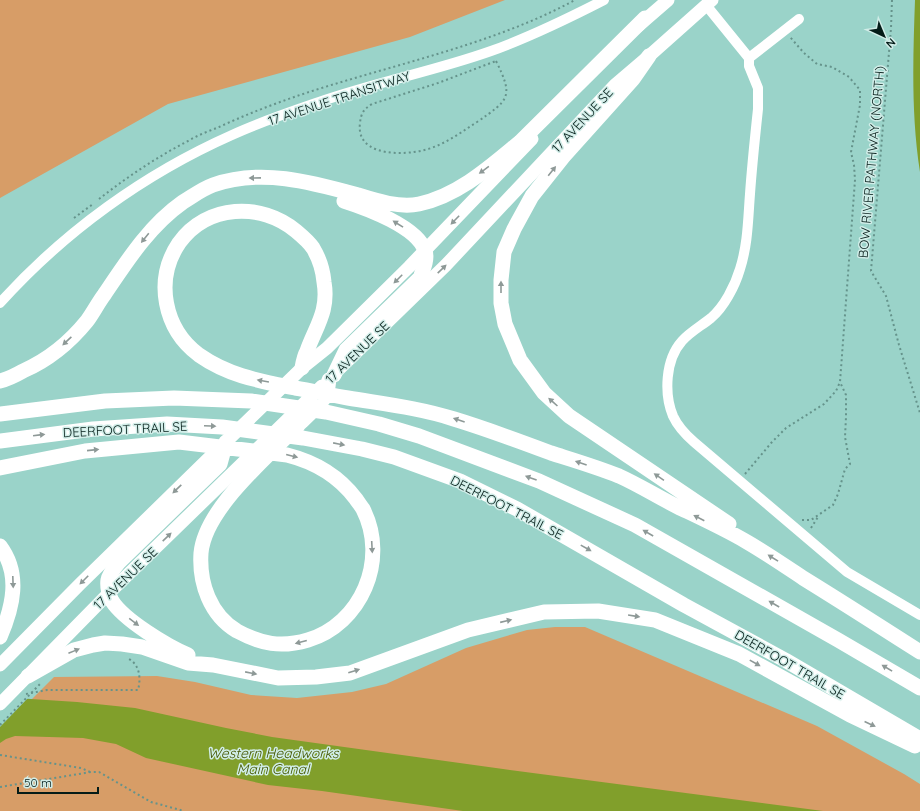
<svg xmlns="http://www.w3.org/2000/svg" width="920" height="811" viewBox="0 0 920 811" font-family="Quicksand,sans-serif">
<rect width="100%" height="100%" fill="#9ad3c9"/>
<!-- green -->
<path fill="#d79d67" d="M0,0h505l-95,37 -242,67 -168,94z
M555,627h30l232,99 87,48 16,10v27h-920v-80l54,-54 103,-1 38,6 56,13 46,3 55,-6 34,-8 80,-36 61,-18z"/>
<!-- water -->
<path fill="#819f2b" d="M915,0h5v172c-9,-57 -7,-115 -5,-172z
M0,697l77,5 58,6 91,20 46,9 231,32 320,42h-360l-141,-20 -54,-6 -122,-27 -30,-14 -33,-6 -68,-2 -9,3 -6,4z"/>
<!-- pier -->
<path fill="#9ad3c9" d="M0,695l29,2 -29,30z"/>
<g fill="none" stroke-linecap="round" stroke-linejoin="round">
<!-- path -->
<path stroke="#65938b" stroke-width="2" stroke-dasharray="2 3" stroke-linecap="butt" d="M892,0l-1,28 -20,243 15,25 13,49 21,68
M496,61c18,36 13,39 -19,61 -20,13 -38,27 -63,30 -21,3 -58,1 -54,-29 1,-10 4,-14 12,-19l66,-21 58,-22
M99,199c28,-22 58,-42 89,-58 10,-6 21,-10 31,-14 26,-12 52,-22 78,-31 92,-31 193,-50 278,-96
M74,218l19,-14
M745,474l27,-32 14,-14 38,-24 12,-13 4,-9 15,-202 -1,-15 -3,-13 9,-47v-15l-11,-13 -17,-10 -15,-3 -13,-11 -14,-16
M802,520h9l22,-15 5,-11 7,-25 5,-5 -5,-27 1,-20v-22l-6,-13
M811,528l7,-11
M26,694l21,-4h91c3,-11 2,-25 -9,-31
M0,725l40,-41
M0,755l81,13 9,4
M0,787l91,-15h8l52,30 33,9"/>
<!-- minor -->
<path stroke="#fff" stroke-width="10" d="M706,5l43,53 50,-39
M749,58v8l9,22v21c-3,28 -6,56 -8,85 -2,25 -2,50 -10,75 -5,17 -16,38 -29,49 -10,8 -21,14 -29,23 -17,19 -18,53 -9,75 5,11 13,19 21,26l153,130 73,43
M0,303c64,-71 144,-129 232,-168 28,-13 58,-23 87,-33 57,-20 116,-31 172,-51 39,-14 76,-32 113,-51"/>
<!-- major -->
<path stroke="#fff" stroke-width="13" d="M638,26l30,-26
M337,371l109,-106 169,-180 34,-29 63,-56
M0,665l80,-81 125,-122 97,-94 25,-20 82,-81 123,-128
M0,704l109,-111 213,-207"/>
<!-- highway -->
<path stroke="#fff" stroke-width="15" d="M649,56l-16,23 -70,78 -31,39 -18,33 -10,23 -3,28v23l4,21 15,36 24,33 25,23 160,108
M302,368c1,-6 2,-12 5,-17 9,-25 22,-40 17,-69 -1,-11 -5,-24 -11,-34 -4,-6 -11,-12 -17,-17 -35,-29 -89,-27 -117,12 -25,37 -15,86 20,112 30,21 61,26 96,33 18,3 35,7 53,10 36,6 72,10 106,21 33,10 65,22 97,34 22,7 46,14 68,23 20,9 39,21 59,31 23,11 47,22 69,35 19,11 38,24 56,36 39,24 78,49 117,74
M334,375l12,-25 74,-72c3,-8 8,-19 5,-27 -7,-24 -59,-43 -81,-50
M0,381c8,-2 16,-6 23,-10 25,-11 47,-29 64,-50 6,-8 11,-18 17,-26 23,-34 45,-69 79,-93 10,-6 19,-13 30,-17 48,-17 98,-3 145,10 19,6 42,13 61,9 39,-8 72,-38 101,-62l125,-124
M0,414l105,-13 69,-3 77,3 75,11 53,12 40,12 120,45 96,44 203,115 82,48
M0,441l93,-12 74,-5 55,3 81,11 59,11 32,8 66,24 57,28 167,96 101,55 135,79
M0,468l85,-17 94,-9 108,13c28,7 51,20 69,44 2,3 5,7 7,10 26,51 -2,115 -55,131 -27,8 -47,4 -71,-9 -27,-16 -38,-48 -36,-78 4,-45 68,-97 98,-129 6,-6 24,-22 27,-29 2,-4 2,-11 3,-15
M0,546c21,28 13,61 0,91
M188,655c-21,-9 -64,-35 -76,-54 -3,-5 -5,-15 -4,-21 1,-6 7,-13 11,-18l101,-98 6,-22
M28,676l46,-26 19,-5 12,-2 17,1 20,3 46,16 25,2 65,13 38,-1 34,-4 118,-43 76,-18 54,-1 57,9 84,34 111,61 65,31"/>
</g>
<!-- one-way arrows -->
<defs><path id="oneway-solid" d="M-6-.8H1V-3.2L6.5 0L1 3.2V.8H-6Z"/></defs>
<g fill="#8e9997">
<use href="#oneway-solid" transform="translate(484 170) rotate(144)"/>
<use href="#oneway-solid" transform="translate(552 171) rotate(-51)"/>
<use href="#oneway-solid" transform="translate(255 178) rotate(179)"/>
<use href="#oneway-solid" transform="translate(455 220) rotate(134)"/>
<use href="#oneway-solid" transform="translate(398 224) rotate(-148)"/>
<use href="#oneway-solid" transform="translate(145 238) rotate(129)"/>
<use href="#oneway-solid" transform="translate(442 269) rotate(-44)"/>
<use href="#oneway-solid" transform="translate(398 279) rotate(135)"/>
<use href="#oneway-solid" transform="translate(501 287) rotate(-90)"/>
<use href="#oneway-solid" transform="translate(67 341) rotate(137)"/>
<use href="#oneway-solid" transform="translate(263 381) rotate(-170)"/>
<use href="#oneway-solid" transform="translate(553 402) rotate(-138)"/>
<use href="#oneway-solid" transform="translate(459 420) rotate(-161)"/>
<use href="#oneway-solid" transform="translate(210 426) rotate(3)"/>
<use href="#oneway-solid" transform="translate(39 435) rotate(-7)"/>
<use href="#oneway-solid" transform="translate(339 444) rotate(11)"/>
<use href="#oneway-solid" transform="translate(93 450) rotate(-6)"/>
<use href="#oneway-solid" transform="translate(292 456) rotate(14)"/>
<use href="#oneway-solid" transform="translate(581 463) rotate(-161)"/>
<use href="#oneway-solid" transform="translate(659 477) rotate(-146)"/>
<use href="#oneway-solid" transform="translate(531 478) rotate(-160)"/>
<use href="#oneway-solid" transform="translate(177 489) rotate(136)"/>
<use href="#oneway-solid" transform="translate(699 518) rotate(-153)"/>
<use href="#oneway-solid" transform="translate(648 533) rotate(-150)"/>
<use href="#oneway-solid" transform="translate(167 537) rotate(-44)"/>
<use href="#oneway-solid" transform="translate(372 547) rotate(87)"/>
<use href="#oneway-solid" transform="translate(586 548) rotate(29)"/>
<use href="#oneway-solid" transform="translate(773 558) rotate(-148)"/>
<use href="#oneway-solid" transform="translate(84 580) rotate(135)"/>
<use href="#oneway-solid" transform="translate(13 582) rotate(88)"/>
<use href="#oneway-solid" transform="translate(774 604) rotate(-150)"/>
<use href="#oneway-solid" transform="translate(634 616) rotate(9)"/>
<use href="#oneway-solid" transform="translate(506 621) rotate(-13)"/>
<use href="#oneway-solid" transform="translate(134 622) rotate(37)"/>
<use href="#oneway-solid" transform="translate(301 642) rotate(165)"/>
<use href="#oneway-solid" transform="translate(74 651) rotate(-22)"/>
<use href="#oneway-solid" transform="translate(755 663) rotate(29)"/>
<use href="#oneway-solid" transform="translate(887 668) rotate(-149)"/>
<use href="#oneway-solid" transform="translate(354 671) rotate(-18)"/>
<use href="#oneway-solid" transform="translate(251 673) rotate(11)"/>
<use href="#oneway-solid" transform="translate(870 724) rotate(25)"/>
</g>
<g text-anchor="middle" stroke-width="3" stroke-linejoin="round" paint-order="stroke">
<!-- street labels -->
<g font-size="13" fill="#041c18" stroke="#d1ede8">
<text transform="translate(339 98) rotate(-18)" y="5">17 AVENUE TRANSITWAY</text>
<text transform="translate(582 120) rotate(-47)" y="5">17 AVENUE SE</text>
<text transform="translate(871 162) rotate(-85)" y="5">BOW RIVER PATHWAY (NORTH)</text>
<text transform="translate(357 352) rotate(-44)" y="5">17 AVENUE SE</text>
<text transform="translate(125 429) rotate(-3)" y="5">DEERFOOT TRAIL SE</text>
<text transform="translate(507 507) rotate(27)" y="5">DEERFOOT TRAIL SE</text>
<text transform="translate(125 578) rotate(-44)" y="5">17 AVENUE SE</text>
<text transform="translate(790 664) rotate(30)" y="5">DEERFOOT TRAIL SE</text>
</g>
<!-- water labels -->
<g font-size="14" font-style="italic" fill="#455802" stroke="#d1ede8">
<text x="273" y="758">Western Headworks<tspan x="273" dy="16">Main Canal</tspan></text>
</g>
</g>
<!-- north arrow -->
<g transform="translate(884 36) rotate(136)" stroke="#d1ede8" stroke-width="3" paint-order="stroke">
<path d="M0-3L7 15L0 10L-7 15Z" fill="#041c18"/>
<text y="-6" font-size="11" font-weight="bold" text-anchor="middle" fill="#041c18">N</text>
</g>
<!-- scale -->
<path d="M18 787v6h80v-6" fill="none" stroke="#041c18" stroke-width="2"/>
<text x="24" y="787" font-size="12" fill="#041c18" stroke="#d1ede8" stroke-width="3" paint-order="stroke">50 m</text>
</svg>
